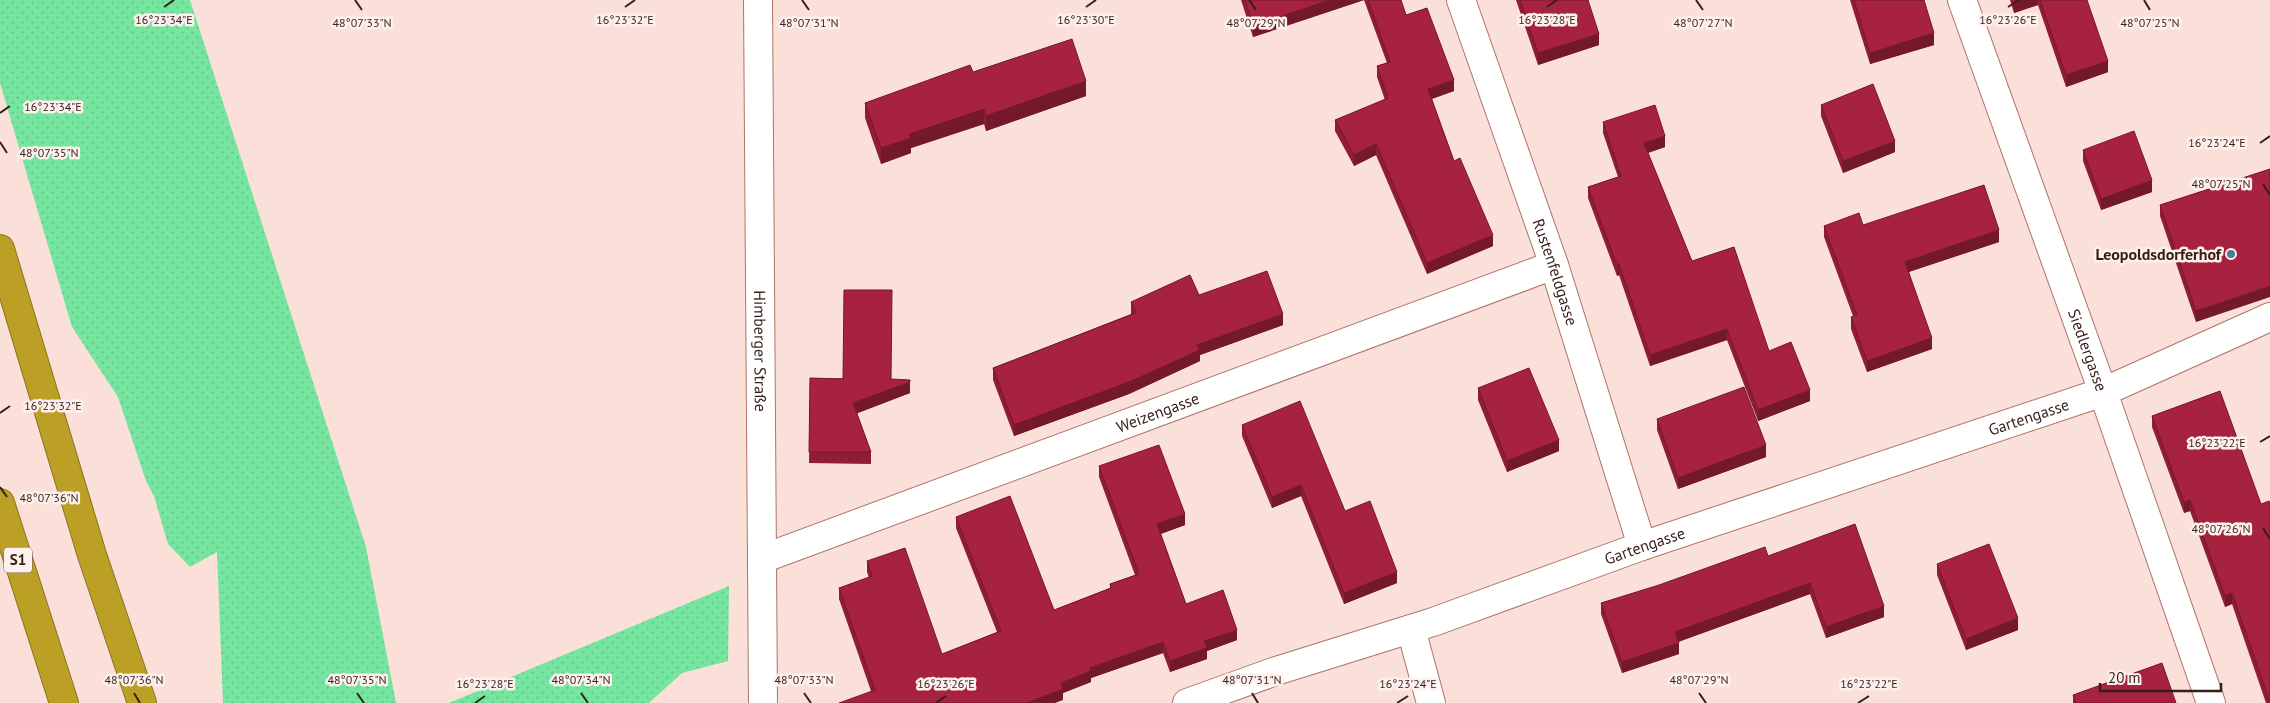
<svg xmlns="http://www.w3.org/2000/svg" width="2270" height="703" viewBox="0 0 2270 703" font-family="'PT Sans',sans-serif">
<defs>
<pattern id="grass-dots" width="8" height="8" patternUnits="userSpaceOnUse" patternTransform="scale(1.25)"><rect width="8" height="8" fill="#75e5a0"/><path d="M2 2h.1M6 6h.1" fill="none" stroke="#66c489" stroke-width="1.8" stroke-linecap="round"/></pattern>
</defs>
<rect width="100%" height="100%" fill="#fae0d9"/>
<!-- grass -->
<path fill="url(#grass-dots)" d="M0,0h190l176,547 30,156h-173l-6,-151 -27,15 -22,-23 -14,-48 -8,-15 -28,-84 -46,-70 -72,-244z
M729,586l-1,75 -46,12 -33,30h-200z"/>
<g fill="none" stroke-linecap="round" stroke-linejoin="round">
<!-- minor casing -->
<g stroke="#af7465" stroke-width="30">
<g id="minor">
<path id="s1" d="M1461,0l93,265 88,281"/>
<path id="s2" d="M1962,0l141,392 108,311"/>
<path id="s3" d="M762,559l792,-294"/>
<path d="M1411,629l20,74"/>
<path id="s4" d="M1187,703l89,-32 157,-49 209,-76 461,-154 167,-75"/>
</g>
</g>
<!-- tertiary casing -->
<g stroke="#af7465" stroke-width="30">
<g id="tertiary">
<path id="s5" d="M758,0l5,703"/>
</g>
</g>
<!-- motorway casing -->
<g stroke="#8d7321" stroke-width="30">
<path id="motorway" d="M0,249l92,306 50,148
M0,503l64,200"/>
</g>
<!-- minor -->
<use href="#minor" stroke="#fff" stroke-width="28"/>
<!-- tertiary -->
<use href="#tertiary" stroke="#fff" stroke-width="28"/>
<!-- motorway -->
<use href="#motorway" stroke="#bca025" stroke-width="28"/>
</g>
<!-- wall -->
<path fill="#8f1d35" d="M1241,0h160l5,15 48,76 -22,8 22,62 39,85 -66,28 -51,-119 -22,11 -19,-35v-11l50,-20 -8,-23v-11l10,-3 -23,-63 -111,37z
M1516,0h72l11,45 -61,20z
M1850,0h74l10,45 -64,19z
M2010,0h77l21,72 -42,15 -28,-82 -24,8z
M973,72l113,24 -100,35 -2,-7 -73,24v5l-30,11 -16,-46v-15z
M1821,105l74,47 -52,21 -22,-57z
M1603,122l62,25 -17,6 44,108 77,90 41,50 -52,20 -31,-81 -77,26 -31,-91 -2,1 -29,-78v-11l30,-10 -15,-44z
M2083,150l69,42 -51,18 -18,-49z
M2270,169l-74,153 -36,-106v-11z
M1863,225l136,17 -90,30 23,77 -65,23 -16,-43v-12l2,-1 -29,-79v-11z
M1199,295l84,30 -83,30v6l-71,33 -115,42 -21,-56v-12l138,-54v-12z
M810,378l81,1 19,14 -53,20 14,39v12l-62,-1z
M1478,388l81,63 -52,21 -29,-72z
M2220,391l50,312h-4l-34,-99 -7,3 -35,-96 -6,2 -32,-86v-11z
M1657,419l109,38 -88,32 -21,-59z
M1242,425l103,86 52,72 -53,21 -43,-108 -29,12 -30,-72z
M1099,466l86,59 -24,9 25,70 51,36 -30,11v8l-37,13 -7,-19 -72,25v4l-28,11v7l-192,-9 -32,-92v-11l30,-10 -2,-6v-11l75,93 55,-22 -41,-104v-11l98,93 56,-22v-4l25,-9 -36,-98z
M1768,556l116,61 -58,21 -16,-44 -132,48 1,12 -57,19 -21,-59v-11z
M1937,564l81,66 -52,20 -29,-75z
M2073,695l103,8h-103z"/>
<!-- shaded-wall -->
<path fill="#74182b" d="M1330,0h34l-111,37v-11z
M2020,0h18v5l-24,8v-11z
M1934,33v12l-64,19v-11z
M1599,34v11l-61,20v-12z
M2108,61v11l-42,15v-12z
M1454,80v11l-26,9v-11z
M1086,81v15l-100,35v-15z
M984,109v15l-73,24v5l-30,11v-16l28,-14z
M1665,136v11l-21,7v-11z
M1895,141v11l-52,21v-12z
M1376,144v11l-22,11v-11z
M2152,180v12l-51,18v-11z
M1999,230v12l-94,31v-11z
M1493,235v11l-66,28v-11z
M1619,264v11l-2,1v-11z
M2270,286v11l-74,25v-11z
M1283,314v11l-83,30v6l-71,33 -115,42v-11l183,-80z
M1727,329v11l-77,26v-11z
M1932,338v11l-65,23v-11z
M910,382v11l-57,22v-12z
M1810,390v11l-52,20v-11z
M1559,440v11l-52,21v-11z
M1766,445v12l-88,32v-11z
M1301,485v11l-29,12v-11z
M2190,500v11l-6,2v-11z
M1185,514v11l-28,10v-11z
M1397,572v11l-53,21v-11z
M1810,583v11l-135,49v-11z
M2232,593v11l-7,3v-11z
M1884,606v11l-58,21v-11z
M2018,618v12l-52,20v-11z
M1237,630v10l-30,11v8l-37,13v-11l34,-20z
M1163,642v11l-72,25v4l-28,11v7l-8,3h-28l34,-20 29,-15z
M1679,643v11l-57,19v-11z"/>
<!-- building -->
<path fill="#a6223e" stroke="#74182b" d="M1245,0h85l-77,26z
M1368,0h33l5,15 21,-7 27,72 -26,9 26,72 6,-3 33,77 -66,28 -51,-119 -22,11 -19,-35 53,-22 -11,-32 13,-4z
M1520,0h68l11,34 -61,19z
M1854,0h70l10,33 -64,20z
M2040,0h47l21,61 -42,14z
M1072,39l14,42 -100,35 -2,-7 -75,25 2,4 -30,10 -16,-45 105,-38 3,7z
M1873,84l22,57 -52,20 -22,-56z
M1655,105l10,31 -21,7 48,118 42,-14 35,104 22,-9 19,48 -52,20 -31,-81 -77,26 -31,-91 -2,1 -29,-78 33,-11 -18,-54z
M2134,131l18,49 -51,19 -18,-49z
M2270,169v117l-74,25 -36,-106z
M1984,185l15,45 -94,32 27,76 -65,23 -16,-44 6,-2 -33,-89 35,-13 4,12z
M1267,271l16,43 -86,31 3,5 -71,32 -115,43 -21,-57 143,-55 -5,-11 59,-27 9,20z
M844,290h48l-1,89 19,1v2l-57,21 18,49h-62l1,-74 33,1z
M1529,368l30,72 -52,21 -29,-73z
M1744,387l22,58 -88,33 -21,-59z
M2220,391l41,113 8,-3 1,2v199l-38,-109 -7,3 -35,-96 -6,2 -32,-86z
M1300,401l45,110 25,-10 27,71 -53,21 -43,-108 -29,12 -30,-72z
M1159,445l26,69 -28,10 29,80 37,-14 14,40 -33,11 3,7 -37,13 -7,-19 -73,26 1,3 -30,12 2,6 -36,14h-188l36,-13 -36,-102 33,-12 -5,-15 38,-13 37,106 59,-23 -45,-114 54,-21 44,114 57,-22 -1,-4 29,-10 -40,-108z
M1855,524l29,82 -58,21 -16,-44 -135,49 4,11 -57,19 -21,-59 58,-18 106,-38 3,9z
M1989,544l29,74 -52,21 -29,-75z
M2162,663l14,40h-100l-3,-8z"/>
<!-- ticks -->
<path fill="none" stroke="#361f19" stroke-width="2" d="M355,0l7,10M802,0l7,10M1249,0l7,10M1696,0l7,10M2144,0l6,10M164,7l10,-7M625,7l10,-7M1086,7l10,-7M1547,7l10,-7M2008,7l11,-7M0,113l10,-7M0,142l7,11M2260,143l10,-7M2263,184l7,11M0,413l10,-7M2260,442l10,-6M0,487l7,10M2263,528l7,11M134,693l6,10M357,693l7,10M581,693l7,10M804,693l7,10M1252,693l6,10M1699,693l7,10M475,703l10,-7M936,703l10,-7M1397,703l11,-7M1858,703l11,-7"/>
<!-- markers -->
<circle fill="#408493" stroke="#fef0ed" stroke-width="2" cx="2231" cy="254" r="5"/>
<g text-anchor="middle" stroke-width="5" stroke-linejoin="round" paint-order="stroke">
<!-- shield labels -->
<rect fill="#fef0ed" stroke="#725e59" stroke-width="1" x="4" y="547.5" width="28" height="25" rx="4"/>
<g font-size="15" font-weight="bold" fill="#361f19">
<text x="18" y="565">S1</text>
</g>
<!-- poi labels -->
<g font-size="16" font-weight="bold" fill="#361f19" stroke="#fef0ed" text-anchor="end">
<text x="2221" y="260">Leopoldsdorferhof</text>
</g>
<!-- street labels -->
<g font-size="16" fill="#361f19" stroke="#fef0ed">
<text dy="6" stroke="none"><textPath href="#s1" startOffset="288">Rustenfeldgasse</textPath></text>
<text dy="6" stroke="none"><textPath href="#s5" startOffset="351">Himberger Straße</textPath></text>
<text dy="6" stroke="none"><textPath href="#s2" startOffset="372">Siedlergasse</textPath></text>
<text dy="6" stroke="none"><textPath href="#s3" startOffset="422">Weizengasse</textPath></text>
<text dy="6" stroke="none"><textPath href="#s4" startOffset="889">Gartengasse</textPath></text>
<text dy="6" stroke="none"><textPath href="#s4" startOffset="484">Gartengasse</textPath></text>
</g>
</g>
<g font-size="12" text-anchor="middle" fill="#361f19" stroke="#fef0ed" stroke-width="5" stroke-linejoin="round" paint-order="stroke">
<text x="1547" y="24">16°23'28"E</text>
<text x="164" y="24">16°23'34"E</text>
<text x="625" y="24">16°23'32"E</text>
<text x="1086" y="24">16°23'30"E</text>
<text x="2008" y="24">16°23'26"E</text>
<text x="362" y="27">48°07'33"N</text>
<text x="809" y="27">48°07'31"N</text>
<text x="1256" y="27">48°07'29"N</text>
<text x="1703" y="27">48°07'27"N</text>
<text x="2150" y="27">48°07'25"N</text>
<text x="53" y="111">16°23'34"E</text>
<text x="2217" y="147">16°23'24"E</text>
<text x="49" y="157">48°07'35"N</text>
<text x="2221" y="188">48°07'25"N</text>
<text x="53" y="410">16°23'32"E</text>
<text x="2217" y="447">16°23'22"E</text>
<text x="49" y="502">48°07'36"N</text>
<text x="2221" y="533">48°07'26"N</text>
<text x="134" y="684">48°07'36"N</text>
<text x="357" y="684">48°07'35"N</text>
<text x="581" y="684">48°07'34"N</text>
<text x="804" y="684">48°07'33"N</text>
<text x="1252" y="684">48°07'31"N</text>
<text x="1699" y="684">48°07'29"N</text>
<text x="485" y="688">16°23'28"E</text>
<text x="946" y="688">16°23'26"E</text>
<text x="1408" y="688">16°23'24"E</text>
<text x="1869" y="688">16°23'22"E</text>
</g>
<!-- scale -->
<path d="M2100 683v8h121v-8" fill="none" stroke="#361f19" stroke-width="2.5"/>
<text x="2108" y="683" font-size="15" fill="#361f19" stroke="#fef0ed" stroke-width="4" paint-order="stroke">20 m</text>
</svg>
